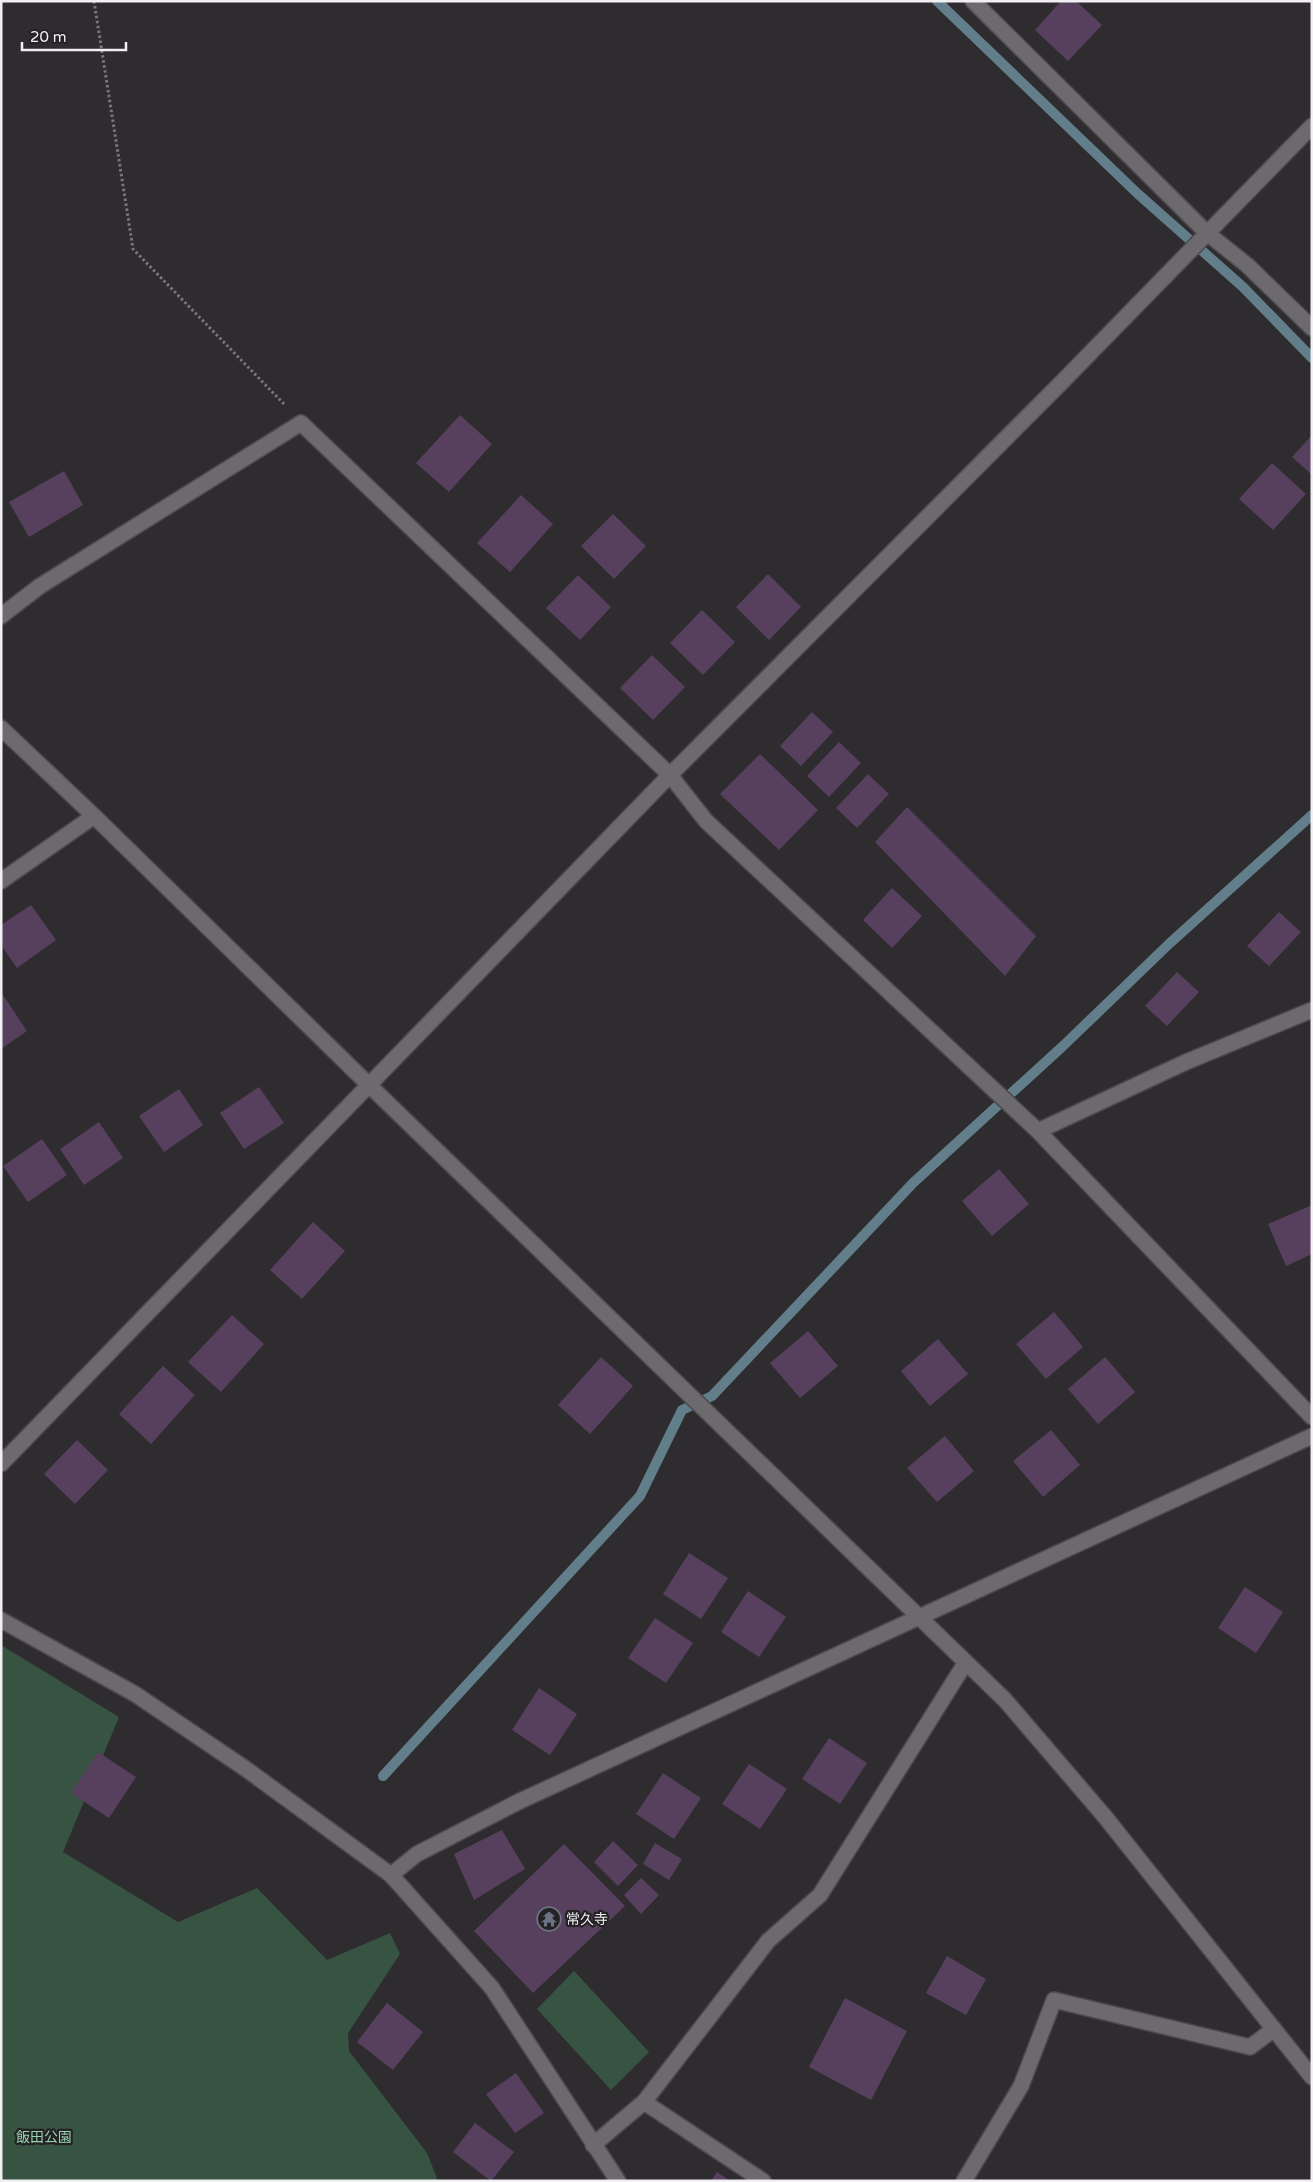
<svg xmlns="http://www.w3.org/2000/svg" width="1313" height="2182" viewBox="0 0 1313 2182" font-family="'Varela Round','Noto Sans JP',sans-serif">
<rect width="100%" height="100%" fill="#2f2c30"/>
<!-- green -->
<path fill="#375342" d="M1,1645l118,72 -56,135 115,70 79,-34 70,72 63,-27 10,21 -52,79 1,18 78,102 11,28h-437z
M574,1971l75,81 -38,38 -74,-81z"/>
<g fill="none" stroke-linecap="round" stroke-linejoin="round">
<!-- stream -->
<path stroke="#617e8a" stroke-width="10" d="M937,1l201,193 105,93 69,71
M383,1776l257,-280 42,-86 30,-14 201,-213 150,-137 107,-103 142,-128"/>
</g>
<!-- building -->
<path fill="#57405d" d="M1061,1h15l26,24 -34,36 -33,-31z
M460,415l32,29 -43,48 -33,-29z
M1312,435v40l-20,-18z
M1272,463l34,31 -33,36 -34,-31z
M64,471l19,34 -54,32 -20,-35z
M521,495l32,29 -43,48 -33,-29z
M613,514l33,32 -32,33 -33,-33z
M768,574l33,33 -32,33 -33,-33z
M578,575l33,32 -31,33 -34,-32z
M702,610l33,32 -32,33 -33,-32z
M652,655l33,32 -32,33 -33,-32z
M812,712l21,20 -32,34 -21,-20z
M839,742l22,21 -32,34 -22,-21z
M760,754l58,56 -39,40 -59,-56z
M868,774l21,20 -32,34 -21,-20z
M907,807l129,129 -31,40 -130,-134z
M892,888l30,28 -30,32 -29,-28z
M31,905l25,35 -39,28 -16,-23v-20z
M1279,912l22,20 -32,34 -22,-20z
M1177,972l22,20 -32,34 -22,-20z
M3,995l24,36 -26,18v-53z
M259,1087l25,36 -40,26 -24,-36z
M179,1089l24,36 -39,27 -25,-36z
M99,1122l24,36 -39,27 -24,-36z
M42,1139l25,36 -39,27 -25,-36z
M999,1169l30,35 -37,32 -30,-35z
M1312,1205v49l-26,12 -18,-42z
M313,1222l32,29 -43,48 -32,-29z
M1054,1312l29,35 -37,32 -30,-35z
M232,1315l32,29 -43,48 -33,-30z
M808,1331l30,35 -38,32 -30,-35z
M938,1339l30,35 -38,32 -29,-35z
M601,1357l32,29 -43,48 -32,-29z
M1105,1357l30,35 -37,32 -30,-35z
M163,1366l32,29 -44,49 -32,-30z
M1051,1430l29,35 -37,32 -30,-36z
M945,1436l29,35 -37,31 -30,-34z
M77,1440l31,30 -33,34 -31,-30z
M689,1553l39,25 -27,41 -38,-25z
M1245,1587l38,25 -27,41 -38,-25z
M748,1591l38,26 -27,40 -38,-25z
M655,1618l38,25 -27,40 -38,-25z
M539,1688l38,26 -27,41 -38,-25z
M829,1738l38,25 -27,41 -38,-25z
M98,1752l38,25 -27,41 -38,-25z
M749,1764l38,25 -27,40 -38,-25z
M663,1773l38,25 -27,41 -38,-25z
M502,1830l23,39 -51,31 -20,-46z
M613,1841l25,24 -20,21 -24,-24z
M655,1843l27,16 -13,21 -26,-16z
M564,1844l61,62 -92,87 -59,-62z
M641,1878l18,17 -18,19 -17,-19z
M947,1956l39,23 -20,36 -40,-22z
M845,1998l62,33 -36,69 -62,-33z
M387,2003l36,29 -30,38 -36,-28z
M516,2073l28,40 -29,20 -29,-39z
M475,2123l39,29 -23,29 -38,-29z
M717,2172l13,9h-19z"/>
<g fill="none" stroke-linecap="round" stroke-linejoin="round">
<!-- street casing -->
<g stroke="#4b494c" stroke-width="18">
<path id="street" d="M973,1l234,232 40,32 65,63
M1,616l39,-30 261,-163 369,352 36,46 332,310 274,286
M1,728l93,88 276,270 635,614 101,118 206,259
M1,881l93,-65
M1038,1131l148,-69 126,-52
M644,2102l119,79
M593,2145l51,-43 124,-161 52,-46 146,-233
M964,2181l57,-95 33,-86 196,47 24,-18"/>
</g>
<!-- secondary casing -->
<g stroke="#4b494c" stroke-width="18">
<path id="secondary" d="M1,1464l669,-689 389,-390 253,-259
M1,1620l134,74 111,75 145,106 101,113 126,193
M391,1875l26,-21 103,-53 792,-365"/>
</g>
<!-- path -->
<path stroke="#7a777b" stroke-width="3" stroke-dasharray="2.5 2.5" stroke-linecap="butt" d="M94,1l39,248 151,155"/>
<!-- street -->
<use href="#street" stroke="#6d6a6e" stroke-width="15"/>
<!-- secondary -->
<use href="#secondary" stroke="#6d6a6e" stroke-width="15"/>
</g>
<!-- icons -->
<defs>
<g id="temple-ring" transform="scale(1.25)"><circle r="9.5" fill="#252226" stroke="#6b7280" stroke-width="1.5"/><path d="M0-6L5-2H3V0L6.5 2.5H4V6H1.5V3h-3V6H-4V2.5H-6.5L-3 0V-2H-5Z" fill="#6b7280"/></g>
</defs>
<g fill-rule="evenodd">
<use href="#temple-ring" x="549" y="1919"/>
</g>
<g text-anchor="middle" stroke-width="4.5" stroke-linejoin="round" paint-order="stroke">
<!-- poi labels -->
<g font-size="14" fill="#f1eff2" stroke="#252226" text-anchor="start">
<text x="566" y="1924">常久寺</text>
</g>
<!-- park labels -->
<g font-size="14" fill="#94d4ae" stroke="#252226">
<text x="44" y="2142">飯田公園</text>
</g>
</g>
<!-- border -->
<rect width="1313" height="2182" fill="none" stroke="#f1eff2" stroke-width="5"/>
<!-- scale -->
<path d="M22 42v8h104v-8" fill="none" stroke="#f1eff2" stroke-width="2.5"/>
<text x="30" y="42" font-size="15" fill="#f1eff2" stroke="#252226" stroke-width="4" paint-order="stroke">20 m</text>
</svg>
